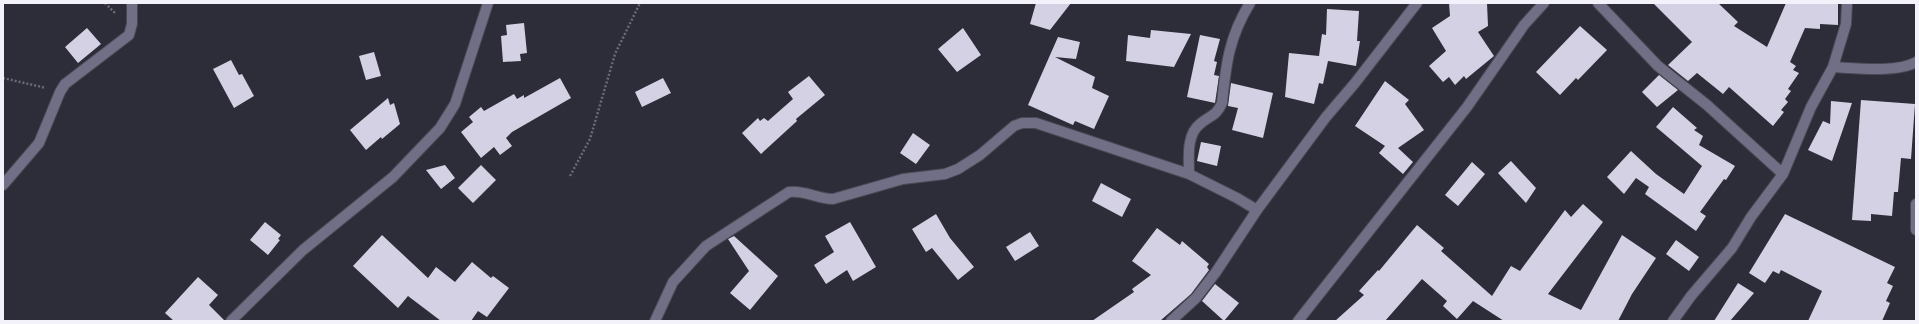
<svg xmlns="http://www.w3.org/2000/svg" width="1919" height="324" viewBox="0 0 1919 324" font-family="Overpass,sans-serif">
<rect width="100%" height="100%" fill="#2d2c39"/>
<!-- building -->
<path fill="#d3d1e3" d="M1036,3h35l-21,27 -20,-6z
M1449,3h38l1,23 -10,6 16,24 -28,23 -2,-3 -9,9 -6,-8 -6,5 -14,-16 17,-15 -14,-23 18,-12z
M1653,3h65l20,19 -4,4 33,21 19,-44h52v22l-18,-1v5l-15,-1 -15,34 6,4 -3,4 6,3 -11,16 3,2 -6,8 3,3 -7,8 3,2 -11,14 -44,-39 -6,7 -26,-21 -9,8 -20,-16 24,-23z
M1327,9l32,2 -2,30h3l-4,25 -28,-5 -5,23 -4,-1 -5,21 -29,-7 4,-44 30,3 3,-22 4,1z
M524,23l3,30 -7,1 1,7 -18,1 -2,-26 6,-1 -1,-10z
M1580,26l27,24 -29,30 -2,-2 -16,17 -24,-23z
M87,28l14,16 -23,19 -13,-16z
M963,28l18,27 -24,17 -19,-23z
M1151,30l40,4 -17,33 -48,-6 2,-26 22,3z
M1200,35l20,4 -6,22 3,1 -3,13 5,1 -4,27 -28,-6z
M1058,37l22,5 -4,17 -21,-2 40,20 -3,11 17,8 -15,33 -19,-8 -2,4 -45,-20z
M374,52l7,24 -15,4 -7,-24z
M231,60l8,15 3,-1 12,22 -20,12 -21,-39z
M1659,75l19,15 -21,17 -15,-15z
M809,76l16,19 -29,24 1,2 -36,33 -19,-21 16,-15 2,3 4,-3 4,3 25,-22 -5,-7z
M560,78l11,20 -59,34 -6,6 6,8 -12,9 -6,-8 -13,11 -20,-26 12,-10 -4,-5 12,-10 3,4 30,-17 3,5 7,-4v3z
M663,78l8,15 -29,14 -7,-15z
M1385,81l24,19 -4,4 19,26 -26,18 15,14 -10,12 -24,-21 6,-7 -30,-20z
M1231,83l42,10 -10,45 -31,-8 6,-22 -10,-2z
M388,98l2,7 4,-2 6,21 -18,15 -1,-2 -15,13 -16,-20z
M1861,100l54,4 -4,55 -10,-1 -3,34h-4l-2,24 -21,-2v7l-19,-1z
M1831,101l21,2 -20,58 -24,-11 15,-29 7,3z
M1673,107l24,21 -3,2 9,6 -4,9 36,21 -9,14 -2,-1 -24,33 6,4 -10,15 -51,-37 4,-7 -13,-9 -12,16 -17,-17 24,-26 25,23 28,20 18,-28 -46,-39z
M913,133l17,12 -14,19 -16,-11z
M1201,142l20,4 -4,20 -20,-5z
M1511,161l25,27 -10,15 -28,-30z
M1472,162l13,12 -27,32 -13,-11z
M445,165l10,13 -14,11 -15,-19z
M481,165l15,15 -23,23 -15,-15z
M1101,183l30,16 -9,18 -30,-16z
M1583,204l20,18 -55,72 33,16 41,-75 34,23 -24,36 -14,27h-114l-31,-20 -16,18 -14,-13 4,-5 -25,-22 -37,42h-50l29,-26 -5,-4 19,-21 1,1 38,-46 27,23 -3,3 51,45 19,-30 9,5 45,-61 6,7z
M936,214l14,24 24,29 -16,13 -26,-32 -6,4 -14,-23z
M1785,214l110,53 -8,16 6,3 -7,15 4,2 -8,18h-74l14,-30 -41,-21 -2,4 -6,-3 -8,12 -16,-10z
M265,222l16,13 -3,4 2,1 -12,15 -18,-15z
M850,222l26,45 -23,14 -6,-11 -21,14 -12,-19 20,-13 -9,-16z
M1157,228l23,17 2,-4 27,23 -2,3 2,3 -18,24 -31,27h-68l42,-29 -2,-3 19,-14 -19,-14z
M1030,232l9,14 -24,15 -9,-14z
M382,235l46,43 8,-11 19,15 17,-20 19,16 2,-2 16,12 -22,29 -9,-6 -7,10h-30l-33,-25 -10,12 -45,-42z
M734,236l44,40 -28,34 -20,-17 19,-22 -21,-32z
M1676,240l23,17 -10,14 -23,-17z
M198,277l20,18 -9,10 16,16h-51l-9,-8z
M1738,283l16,10 -24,28h-16z
M1215,284l24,19 -15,18 -22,-20z"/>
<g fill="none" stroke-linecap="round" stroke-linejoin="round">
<!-- minor casing -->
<g stroke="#494854" stroke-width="12">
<path id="minor" d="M1598,3l60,63 49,39 76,69
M1833,67c21,1 65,6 83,-5
M1189,174c0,-16 -3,-39 11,-50 10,-9 16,-7 22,-21 4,-39 7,-66 28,-100
M3,185l36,-42 21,-51 5,-8 64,-49 3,-11v-21
M1916,204v26
M231,321l72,-71 90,-73 47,-49 15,-24 33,-101
M655,321l18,-39 33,-36 83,-54c16,-2 28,7 44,7l70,-20 42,-5 13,-5 22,-14 34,-29 8,-3h14l153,51 48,24 20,12
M1171,321l25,-23 20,-26 41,-62 69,-93 29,-34 62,-80
M1298,321l169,-214 57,-82 20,-22
M1673,321l18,-25 41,-48 19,-31 32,-43 28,-67 22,-40 13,-43 1,-21"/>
</g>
<!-- path -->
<path stroke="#6b6a76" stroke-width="2.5" stroke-dasharray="2 2" stroke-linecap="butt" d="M105,3l11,11
M3,78l43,10
M570,176l20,-37 25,-85 25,-51"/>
<!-- minor -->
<use href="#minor" stroke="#716f85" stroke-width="10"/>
</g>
<!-- border -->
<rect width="1919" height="324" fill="none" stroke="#f3f2fb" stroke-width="8"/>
</svg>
